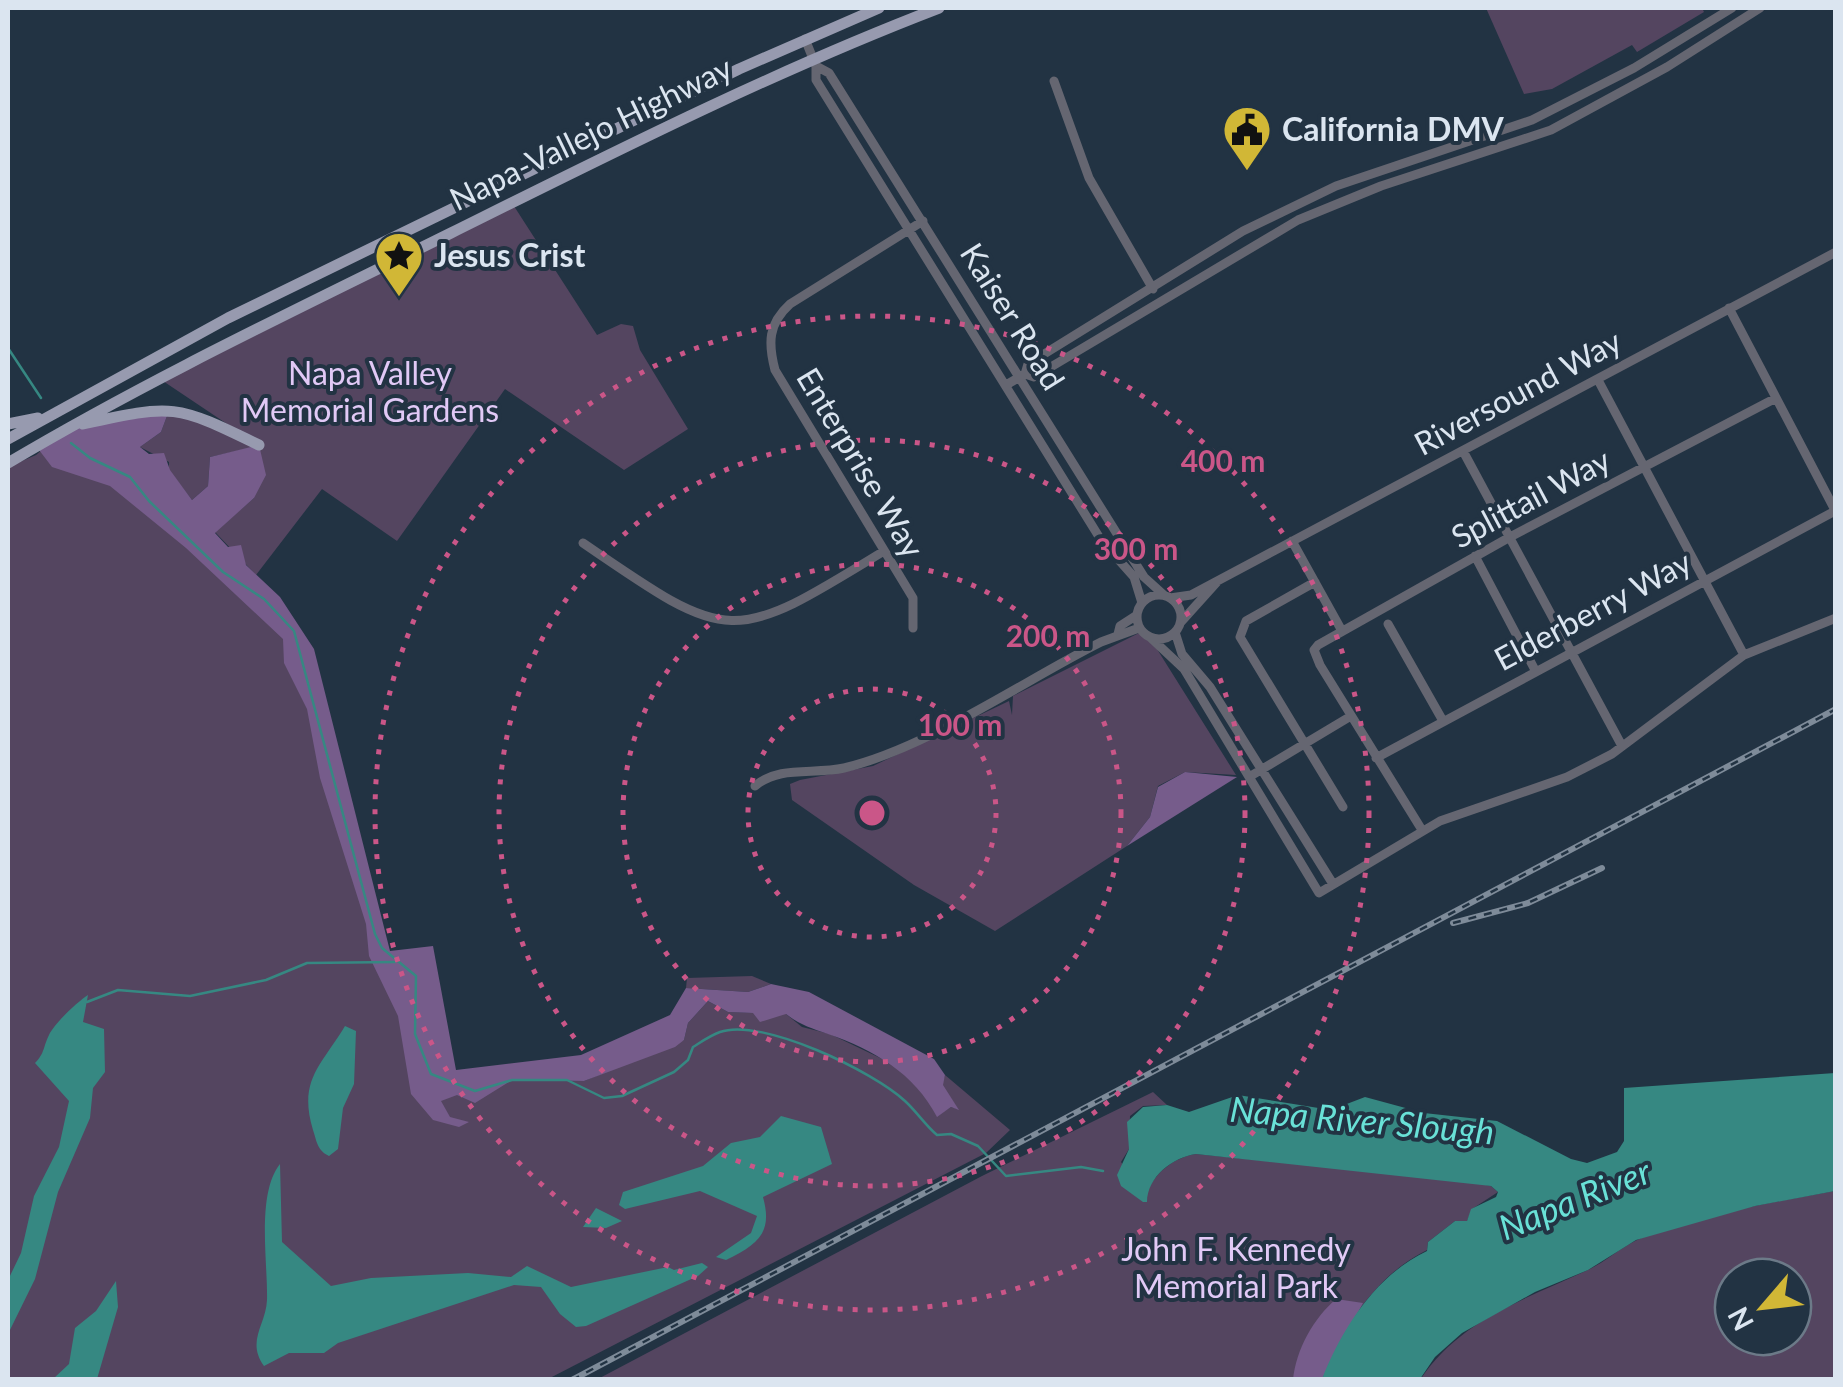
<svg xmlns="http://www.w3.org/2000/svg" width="1843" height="1387" viewBox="0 0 1843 1387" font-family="Lato,sans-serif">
<rect width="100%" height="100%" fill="#223343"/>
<!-- green -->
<path fill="#544560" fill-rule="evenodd" d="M1486,8h216l2,4 -67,40 -5,-7 -80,44 -28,5z
M512,203l85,132 24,-11 12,2 7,24 48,79 -64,41 -119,-81 -108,152 -75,-52 -66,86 -41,-43 39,-34 5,-52 -49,11 -2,29 -16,14 -23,-30v-8l-29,-15 21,-15 9,-24 81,32 -91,-61z
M69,427l212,192 45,124 89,291 60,57 37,-11 72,1 100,-41 4,-17 20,-22 20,11 58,2 16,13 28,7 67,32 28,28 12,22 14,-9 7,2 -16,-24 3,-10 65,55 -24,23 -438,226h-540v-912l28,-12z
M1145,630l91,145 -51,-3 -27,14 -8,31 -23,29 -132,85 -81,-46 -122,-85 -2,-16 10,-4 73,-14 136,-65 3,14 1,-19z
M752,976l19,8 -23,8 -62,-4 1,-10z
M1153,1092l14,13 -24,1 -13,10 -1,33 -8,13 25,35c5,-22 28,-40 50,-43l265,26 30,6 7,6 -26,17 -5,12h-12l-27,21 -1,8c-50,24 -85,78 -105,129l-726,1 386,-204z
M1835,1191v188l-415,1c40,-61 107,-81 170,-111 16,-8 29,-20 45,-28 49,-25 145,-40 200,-50zM1733,1277h60v60h-60z"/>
<!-- forest -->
<path fill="#765c8b" d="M170,408l-9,24 -21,15 9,7 15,-1 6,17 22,30 16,-14 2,-29 49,-12 7,30 -12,23 -39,35 13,14 13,-2 5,20 34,32 34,52 76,302 43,-5 23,124 125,-15 89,-40 16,-27 62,4 23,-8 38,8 125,67 11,16 -2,10 16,25 -8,-3 -14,10c-23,-44 -63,-67 -109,-83 -17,-6 -28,-9 -42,-20l-26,8 -7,-9 -25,-1 -20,-11 -20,22 -4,17 -9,7 -91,34 -72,-1 -37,23 -18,-8 -16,6 9,16 19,5 -10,5 -26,-7 -22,-26 -13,-78 -29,-60 -3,-32 -46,-146 -13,-69 -23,-46 -1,-24 -97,-91 -76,-62 -58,-19 -16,-21 33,-19z
M1185,772l52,5 -110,69 23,-29 8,-30z
M1336,1299l27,4 -41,76 -29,1c3,-31 21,-62 43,-81z"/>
<!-- water -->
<path fill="#368882" d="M88,995l-5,27 21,7 1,43 -12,16 -3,30 -32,74 -23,87 -27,55v-54l13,-27 13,-57 25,-49 10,-46 -34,-38c10,-10 8,-16 14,-28 5,-11 28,-33 39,-40z
M345,1026l11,5 -2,53 -11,24 -5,41 -9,7c-12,-6 -12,-14 -16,-26 -15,-50 8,-64 32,-104z
M1835,1073v118l-80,15 -119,34 -48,30 -53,22 -73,41 -27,24 -15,22h-98c20,-51 54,-104 105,-128l1,-9 27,-21h12l4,-12 25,-12 2,-5 -7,-6 -295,-32c-23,3 -49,23 -49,48h-4l-22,-16 -4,-11 12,-26 -2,-27 16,-15 24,-2 22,7 49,-17 93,15 34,-13 59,16 73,8 74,38 16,4 30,-11 7,-11v-53z
M781,1116l40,11 11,37 -69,33c10,36 -5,47 -37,63l-10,-3 35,-24 6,-17 -57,-25 -75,18 -6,-4 4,-13 80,-26 28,-23 29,-6z
M280,1164l2,78 49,44 40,-8 97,-5 43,4 16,-11 44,21 97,-20 6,3 28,-7 6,4 -10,9 -112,50 -10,1 -16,-13 -19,-27 -27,-2 -176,58 -14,10h-35l-25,13c-18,-25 2,-41 3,-66 1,-37 -11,-106 13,-136z
M596,1208l26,13 -16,7 -23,-1z
M116,1281l2,26 -21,72h-44l16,-15 6,-36 21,-17z"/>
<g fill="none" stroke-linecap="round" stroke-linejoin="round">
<!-- stream -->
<path stroke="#368882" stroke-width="2.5" d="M8,348l33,50
M71,443l19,15 40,19 19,24 74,71 41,27 30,32 81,303 7,14 34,28 -1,58 16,40 44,17 37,-11h55l37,18 18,-2 52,-24 14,-12 5,-13c8,-5 18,-12 27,-15 42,-15 154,40 185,69 12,11 20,24 32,34l14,-1 27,12 28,30 75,-9 22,4
M87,1002l31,-12 72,6 76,-16 41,-17 88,-1"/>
<!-- minor -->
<path stroke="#656671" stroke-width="9" d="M805,39l11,27v14l285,460 33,37 8,26
M816,66l13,7 315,504 21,19
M1054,81l35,97 64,111
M1729,308l107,204
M1025,374l3,-10 215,-133 93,-45 196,-66 102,-52 98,-60
M1598,380l146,275
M1006,385l19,-11 9,3 264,-157 83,-34 170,-56 116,-63 93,-59
M1463,451l159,295
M1292,541l50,90
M583,543c148,102 148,102 301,8
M1475,556l60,114
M1315,582l-69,39 -6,16 103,170
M1137 617a22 22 0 1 1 44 0a22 22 0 1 1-44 0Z
M1170,598l21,-3 645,-343
M1181,622l36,-40
M1388,624l55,97
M913,628v-30l-138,-228c-7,-27 -7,-46 15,-66l133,-83
M1175,632l7,22 28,33 123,197
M1118,634l2,-8 17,-11
M1151,638l33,31 135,224 121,-72 127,-44 45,-23 132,-99 92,-37
M1376,758l459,-247
M1249,777l102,-61
M755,786c25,-21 58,-11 89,-18 84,-20 179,-87 257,-126l38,-14
M1422,830l-102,-165 -6,-15 4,-5 192,-108 266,-139"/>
<!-- major -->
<path stroke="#979aaf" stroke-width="11" d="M8,424l30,-6
M83,424c91,-20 92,-20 176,21
M8,439l220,-121 511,-249 140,-61
M8,463c143,-85 294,-156 443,-230 161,-80 321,-161 488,-225"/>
<!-- rail casing -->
<g stroke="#7e8b99" stroke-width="6">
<path id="rail" d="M1453,923l75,-20 74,-35
M572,1380l1264,-671"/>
</g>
<!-- rail -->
<use href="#rail" stroke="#223343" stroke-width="2.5" stroke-dasharray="8" stroke-linecap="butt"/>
</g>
<!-- distance rings -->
<g fill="none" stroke="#ca5688" stroke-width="5" stroke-dasharray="5 10">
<circle cx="872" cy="813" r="124"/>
<circle cx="872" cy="813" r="249"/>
<circle cx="872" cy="813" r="373"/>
<circle cx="872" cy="813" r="497"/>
</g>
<!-- icons -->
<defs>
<g id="civic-pin" transform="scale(2.5)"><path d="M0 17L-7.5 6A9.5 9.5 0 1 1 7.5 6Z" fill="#d1b736" stroke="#223343"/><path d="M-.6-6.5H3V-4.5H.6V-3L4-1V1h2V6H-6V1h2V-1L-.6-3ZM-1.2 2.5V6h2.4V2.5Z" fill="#111"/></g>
<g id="sight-pin" transform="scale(2.5)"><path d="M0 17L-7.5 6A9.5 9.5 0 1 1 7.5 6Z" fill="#d1b736" stroke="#223343"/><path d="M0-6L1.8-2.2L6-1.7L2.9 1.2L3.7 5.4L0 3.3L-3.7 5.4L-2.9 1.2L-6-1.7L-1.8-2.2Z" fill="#111"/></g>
</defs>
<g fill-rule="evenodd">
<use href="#civic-pin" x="1247" y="130"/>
<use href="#sight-pin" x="399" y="256"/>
</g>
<g text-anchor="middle" stroke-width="8" stroke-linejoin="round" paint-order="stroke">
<!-- poi labels -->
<g font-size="32" font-weight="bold" fill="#dbe5f0" stroke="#223343" text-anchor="start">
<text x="1282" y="141">California DMV</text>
<text x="434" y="267">Jesus Crist</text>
</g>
<!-- street labels -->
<g font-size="32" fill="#dbe5f0" stroke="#223343">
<text transform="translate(591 134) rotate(-26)" y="11">Napa-Vallejo Highway</text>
<text transform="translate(1012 317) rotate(58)" y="11">Kaiser Road</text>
<text transform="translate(1518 393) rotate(-28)" y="11">Riversound Way</text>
<text transform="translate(860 463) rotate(59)" y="11">Enterprise Way</text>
<text transform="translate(1531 499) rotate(-28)" y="11">Splittail Way</text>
<text transform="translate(1593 611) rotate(-28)" y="11">Elderberry Way</text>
</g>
<!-- park labels -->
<g font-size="32" fill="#e1c9f6" stroke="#223343">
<text x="370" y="385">Napa Valley<tspan x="370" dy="37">Memorial Gardens</tspan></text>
<text x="1236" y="1261">John F. Kennedy<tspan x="1236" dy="37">Memorial Park</tspan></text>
</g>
<!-- water labels -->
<g font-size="35" font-style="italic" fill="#69e1d7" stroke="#223343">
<text transform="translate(1362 1121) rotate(5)" y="12">Napa River Slough</text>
<text transform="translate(1575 1200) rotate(-22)" y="12">Napa River</text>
</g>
</g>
<circle cx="872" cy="813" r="15" fill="#ca5688" stroke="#223343" stroke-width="5"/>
<g font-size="30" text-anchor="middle" font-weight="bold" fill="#ca5688" stroke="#223343" stroke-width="8" stroke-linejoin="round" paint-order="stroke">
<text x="1223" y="472">400 m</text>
<text x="1136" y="560">300 m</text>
<text x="1048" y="647">200 m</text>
<text x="960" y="736">100 m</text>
</g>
<!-- border -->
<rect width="1843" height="1387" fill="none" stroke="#dbe5f0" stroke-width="20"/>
<!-- north arrow -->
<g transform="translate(1763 1307) rotate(242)"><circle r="48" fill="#223343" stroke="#6c7a88" stroke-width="2.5"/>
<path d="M0-8L18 38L0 25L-18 38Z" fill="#d1b736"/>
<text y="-15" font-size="28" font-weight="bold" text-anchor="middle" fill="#dbe5f0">N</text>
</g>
</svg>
